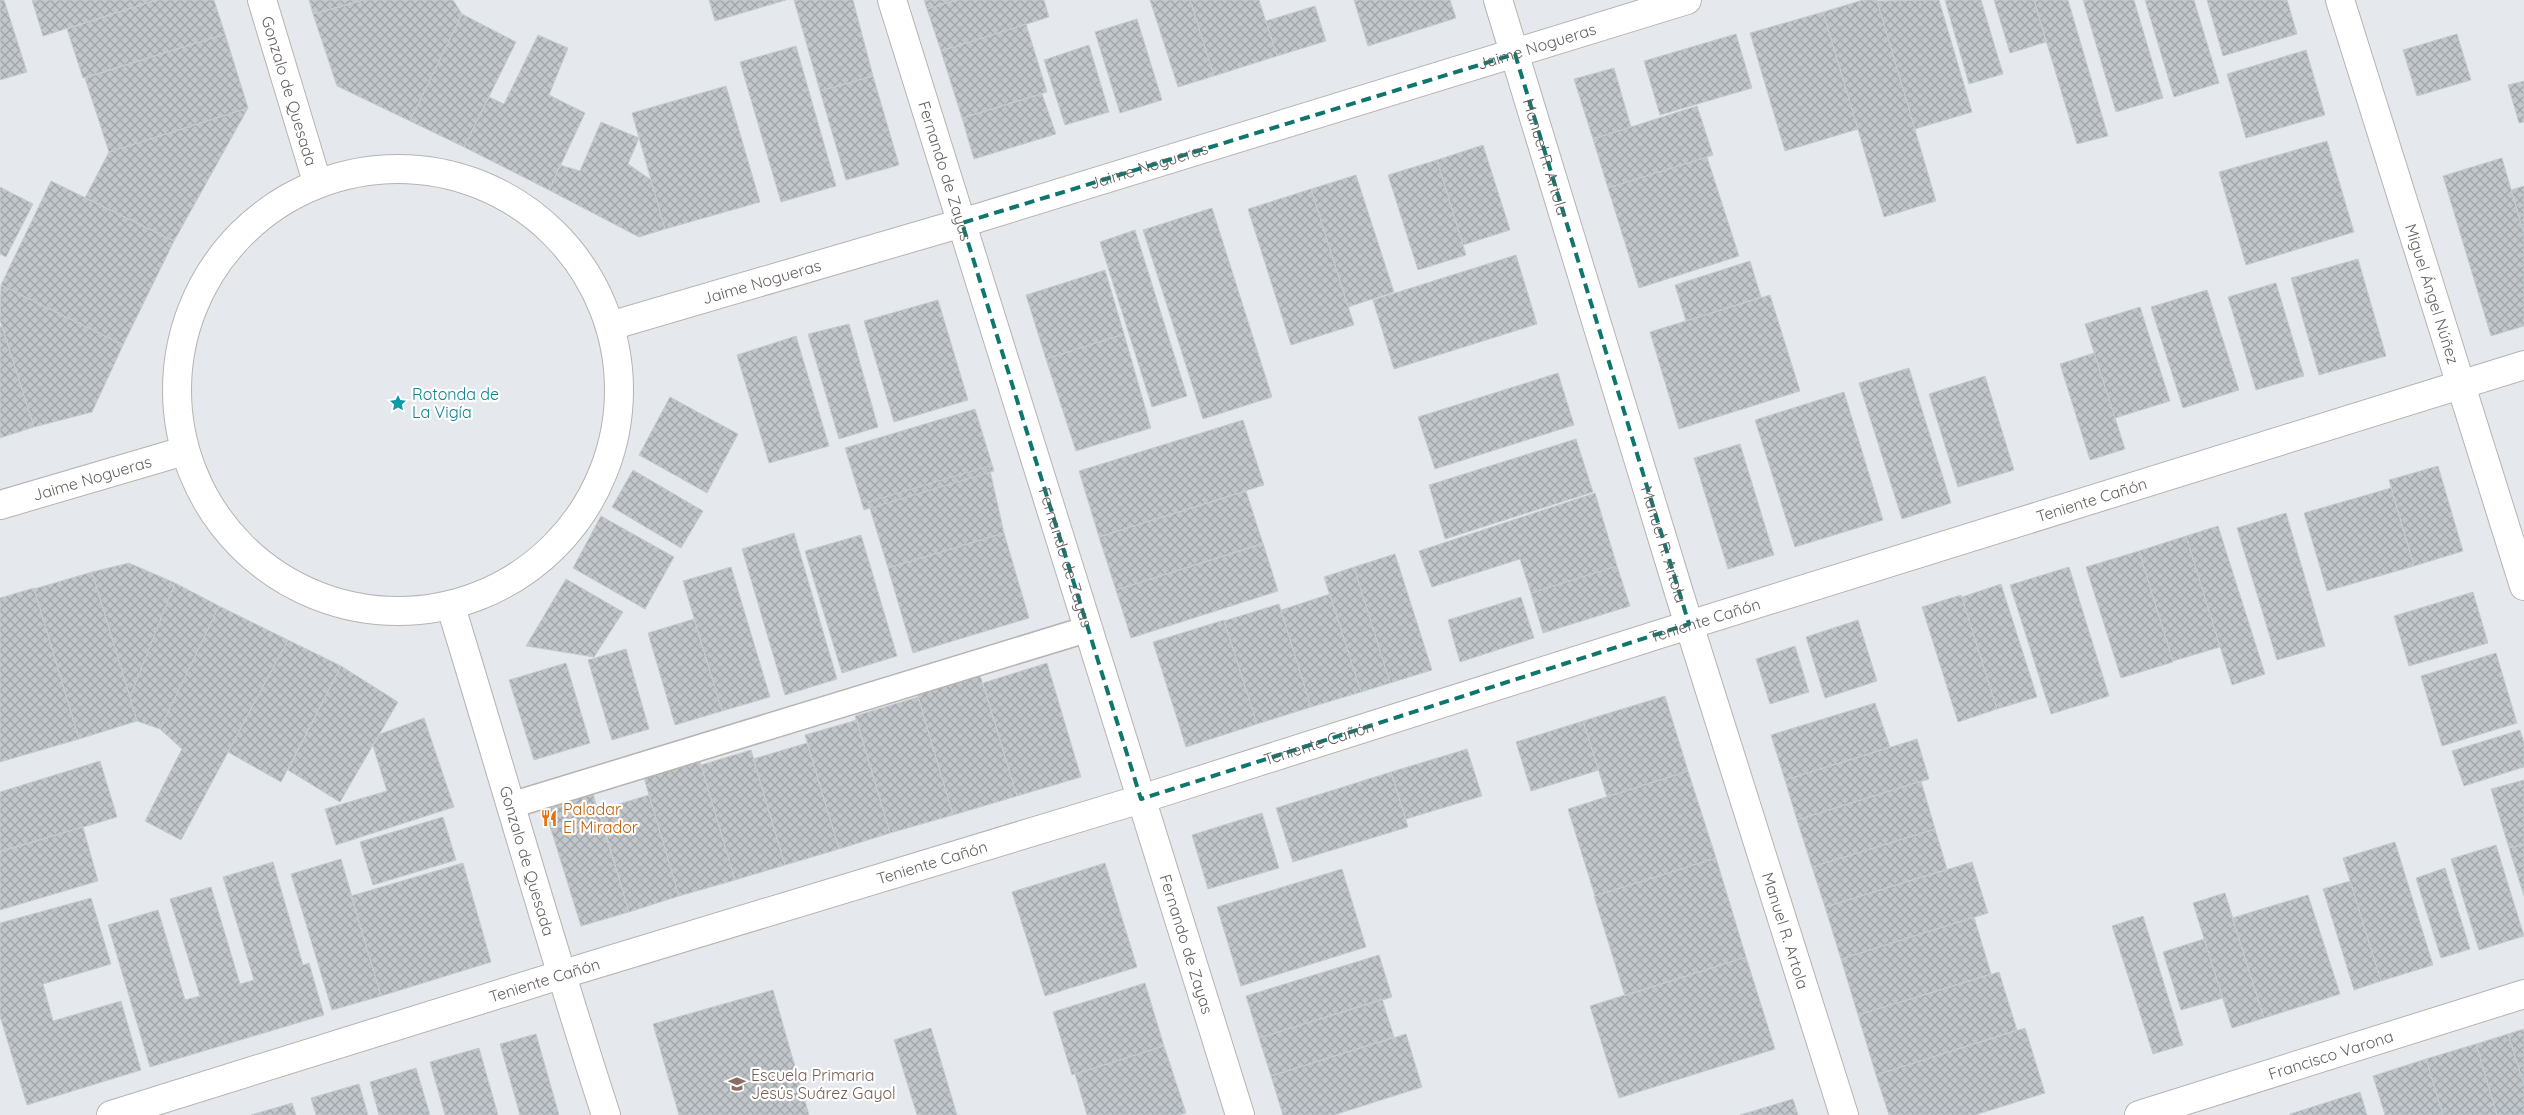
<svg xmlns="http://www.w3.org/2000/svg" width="2524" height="1115" viewBox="0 0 2524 1115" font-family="Quicksand,sans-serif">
<defs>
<pattern id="building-cross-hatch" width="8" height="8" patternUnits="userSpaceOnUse" patternTransform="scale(1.25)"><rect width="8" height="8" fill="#c1c6ca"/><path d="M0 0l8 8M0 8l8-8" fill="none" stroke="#a0a4a7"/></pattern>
</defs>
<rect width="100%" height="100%" fill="#e5e9ee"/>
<!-- building -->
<path fill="url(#building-cross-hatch)" stroke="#c3ccd3" d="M0,0h4l23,72 -27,8z
M32,0h124l-113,36z
M156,0h58l11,34 -142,44 -16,-49z
M309,0h52v1l-48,13z
M453,0l9,14 -52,107 -73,-35 -24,-72 50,-14z
M709,0h77l-71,21z
M794,0h59l20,76 -53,15z
M924,0h32l-29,9z
M956,0h88l5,17 -108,34 -14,-42z
M1150,0h40l24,76 -36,11z
M1190,0h69l18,56 -63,20z
M1354,0h96l6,18 -88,28z
M1863,0h14l59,201 -52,16 -61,-205z
M1939,0l33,112 -57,17 -38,-128z
M1945,0h36l22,74 -34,10z
M1994,0h40l12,42 -36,11z
M2034,0h34l40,136 -31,8z
M2083,0h51l29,98 -47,14z
M2145,0h49l25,83 -45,14z
M2207,0h80l10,34 -74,22z
M1315,6l11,35 -49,15 -11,-35z
M1823,12l35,117 -73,22 -35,-118z
M462,14l54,28 -52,105 -54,-26z
M1137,19l25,81 -42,13 -25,-81z
M1026,24l21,68 -85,26 -21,-67z
M225,34l23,74 -139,44 -24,-74z
M1736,34l16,54 -92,27 -16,-54z
M2457,34l14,46 -54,16 -14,-46z
M538,35l30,13 -19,47 36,18 -36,77 -85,-43 25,-50 15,7z
M1089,45l20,67 -44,13 -21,-65z
M796,46l40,140 -55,16 -41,-140z
M2306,50l19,65 -79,23 -19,-64z
M1614,68l17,59 -38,12 -19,-60z
M873,76l26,89 -53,15 -26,-89z
M2524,81v41l-5,1 -11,-38z
M726,86l34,116 -95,27 -33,-116z
M1042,94l14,40 -82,25 -12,-41z
M1697,106l16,49 -105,33 -15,-49z
M248,108l-74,133 -89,-43 24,-46z
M601,122l38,16 -11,26 23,16 14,49 -26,8 -90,-47 11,-25 20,6z
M2327,141l27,91 -108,33 -27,-93z
M1483,145l27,85 -47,15 -26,-85z
M1707,157l32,99 -100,32 -31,-100z
M2502,158l22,76v92l-33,10 -48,-160z
M1437,160l29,95 -48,15 -30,-95z
M1356,175l38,117 -46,15 -37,-118z
M51,181l123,60 -51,104 -122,-60z
M2524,186v48l-13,-44z
M0,187l33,17 -27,53 -6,-3z
M1311,189l43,136 -63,20 -43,-136z
M1212,208l60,189 -69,22 -60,-189z
M1135,230l52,166 -35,11 -52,-165z
M1516,255l21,69 -143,45 -21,-69z
M2358,259l28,97 -67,19 -28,-97z
M1750,261l11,36 -75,24 -11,-36z
M1105,270l19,64 -78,25 -20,-64z
M2276,283l28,93 -48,14 -28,-93z
M1,285l122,60 -31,67 -58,15 -34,-107z
M2207,290l32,100 -56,18 -32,-101z
M1770,295l30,96 -121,38 -29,-97z
M938,300l30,100 -74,22 -30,-101z
M2140,307l30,94 -55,17 -30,-94z
M849,324l29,103 -39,12 -31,-105z
M2,326l32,101 -34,11v-111z
M1124,334l27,94 -75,23 -30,-92z
M796,336l33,110 -60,17 -32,-108z
M2094,353l31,96 -35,11 -30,-96z
M1909,368l42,135 -49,16 -43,-136z
M1558,373l16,52 -139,44 -17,-52z
M1985,376l29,94 -56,17 -29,-93z
M1844,392l39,128 -88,27 -40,-127z
M670,397l68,37 -31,59 -68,-38z
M975,409l19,62 -130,39 -19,-62z
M1243,420l21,65 -165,52 -20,-66z
M1576,439l17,53 -148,47 -16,-54z
M1740,444l34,111 -46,14 -34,-111z
M989,466l15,67 -116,35 -20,-66z
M2438,466l25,85 -49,15 -25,-86z
M633,470l70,41 -22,37 -69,-41z
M2391,488l23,78 -87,25 -23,-78z
M1246,491l17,53 -147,46 -17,-53z
M1595,493l22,73 -86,27 -11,-34 -88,28 -13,-36z
M2286,513l39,133 -48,14 -40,-132z
M601,516l73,41 -29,52 -72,-41z
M2218,526l47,148 -33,11 -46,-149z
M794,533l43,146 -52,16 -43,-146z
M1004,533l25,85 -116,35 -25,-85z
M861,535l36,121 -55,17 -37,-122z
M2186,536l34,111 -47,14 -34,-110z
M1263,543l15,48 -147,47 -15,-48z
M2139,551l34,111 -52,16 -35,-111z
M1395,554l37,116 -42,13 -36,-116z
M129,563l46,20 -45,114 -38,-125z
M1617,566l13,40 -87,27 -12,-40z
M731,567l39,130 -48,14 -39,-130z
M1354,567l36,116 -29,9 -37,-115z
M2069,567l40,129 -58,18 -41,-129z
M92,572l45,149 -58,18 -45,-150z
M566,579l57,33 -29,45 -68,-11z
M175,583l44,23 -59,123 -23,-8 -7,-24z
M2001,584l36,113 -40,12 -35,-112z
M34,588l45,151 -79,23v-164z
M2473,592l15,51 -79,23 -15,-50z
M1330,594l31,98 -50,15 -30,-97z
M1961,595l36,114 -39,13 -36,-115z
M1521,597l13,41 -74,24 -12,-42z
M1279,604l32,103 -54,17 -33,-103z
M219,606l69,34 -107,200 -36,-19 37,-72 -22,-20z
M694,619l28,92 -47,14 -27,-92z
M1224,620l33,104 -71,23 -33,-105z
M1858,620l19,61 -52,17 -19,-61z
M288,640l53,26 -60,116 -53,-30z
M1795,646l14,46 -39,12 -14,-45z
M626,649l23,80 -37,11 -24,-80z
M2496,653l21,70 -75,23 -21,-70z
M566,663l24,80 -56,17 -25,-80z
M1047,663l34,114 -64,19 -34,-113z
M341,666l57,36 -58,100 -52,-32z
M980,675l37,121 -64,19 -36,-122z
M1665,696l23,75 -81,26 -24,-76z
M918,697l35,118 -63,18 -35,-117z
M1875,703l15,44 -105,33 -14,-45z
M424,718l30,89 -118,38 -11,-36 62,-18 -14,-45 7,-12z
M857,720l33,113 -51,16 -34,-114z
M1583,721l16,49 -68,21 -15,-49z
M2520,730l4,12v25l-60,19 -12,-35z
M1917,739l12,40 -132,41 -12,-40z
M807,743l32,106 -54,16 -32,-106z
M1467,749l15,47 -76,23 -15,-47z
M751,750l34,115 -50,15 -34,-115z
M100,761l17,56 -117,35v-60z
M700,762l35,118 -56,16 -35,-118z
M1688,771l28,87 -121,38 -27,-87z
M1391,772l17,55 -115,35 -17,-54z
M2524,780v64l-15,4 -18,-59z
M1921,781l14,48 -123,38 -15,-47z
M593,794l36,118 -48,14 -36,-116z
M649,795l30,101 -50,16 -30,-102z
M1262,813l17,55 -71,21 -16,-54z
M443,817l13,43 -83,25 -13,-43z
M83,827l15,54 -98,29v-59z
M1935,829l12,40 -122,38 -13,-40z
M2395,842l38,123 -52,16 -38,-123z
M2524,844v52l-15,-48z
M2496,845l28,91 -45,14 -28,-91z
M1716,858l30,99 -121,39 -31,-100z
M341,859l40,137 -49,14 -41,-136z
M273,862l30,103 6,-2 15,52 -174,52 -42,-142 50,-15 27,90 15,-4 -30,-97 41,-12 29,97 14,-4 -31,-103z
M1972,862l16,51 -147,46 -16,-52z
M463,863l28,99 -110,34 -30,-100z
M1105,863l32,104 -92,29 -33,-104z
M2445,868l25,81 -29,9 -25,-80z
M1342,869l24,78 -125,39 -24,-79z
M2350,881l31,100 -27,9 -31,-101z
M2225,893l39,125 -32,10 -39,-125z
M2308,895l32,99 -76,24 -32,-100z
M91,898l20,66 -68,20 10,37 68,-20 20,69 -114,35 -27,-89v-93z
M2143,916l40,129 -30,9 -41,-128z
M1974,917l17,57 -133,41 -17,-56z
M2204,939l19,59 -42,12 -18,-58z
M1379,955l13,42 -133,41 -13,-42z
M1746,957l29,92 -156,49 -29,-92z
M1999,972l18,58 -141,45 -18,-60z
M1145,983l19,63 -92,29 -19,-63z
M773,990l36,125h-130l-26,-91z
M1382,999l12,38 -123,39 -12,-38z
M931,1028l26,87h-40l-23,-75z
M2025,1028l20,65 -70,22h-86l-13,-40z
M2524,1029v56l-16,-51z
M536,1034l23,81h-39l-20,-71z
M1406,1034l16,53 -88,28h-51l-12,-39z
M2508,1034l16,51v30h-27l-21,-71z
M2476,1044l21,71h-54l-17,-56z
M1164,1046l22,67 -8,2h-91l-12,-41z
M479,1048l19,67h-53l-15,-53z
M2426,1059l17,56h-58l-12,-39z
M416,1068l14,47h-51l-9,-33z
M359,1084l9,31h-52l-5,-17z
M2360,1092l7,23h-77v-1z
M1793,1099l5,16h-58z
M292,1103l4,12h-45z"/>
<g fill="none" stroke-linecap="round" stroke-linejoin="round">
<!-- lane casing -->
<g stroke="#b7b3b0" stroke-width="28">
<path id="lane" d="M512,805l576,-176"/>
</g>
<!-- street casing -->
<g stroke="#b7b3b0" stroke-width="30">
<g id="street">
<path id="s1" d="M262,0l55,182"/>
<path id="s2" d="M892,0l348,1115"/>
<path id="s3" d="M1498,0l182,596 164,519"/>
<path id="s4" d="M2340,0l184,586"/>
<circle cx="398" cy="390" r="221"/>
<path id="s5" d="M610,326l352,-103 725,-223"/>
<path id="s6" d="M0,505l184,-54"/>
<path id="s7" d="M451,607c52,169 100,340 155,508"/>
<path id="s8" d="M2139,1115l385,-121"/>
</g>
</g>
<!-- secondary casing -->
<g stroke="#b7b2af" stroke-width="30">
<g id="secondary">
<path id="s9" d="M111,1115l449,-140 581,-176 519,-165 864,-269"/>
</g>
</g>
<!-- lane -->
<use href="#lane" stroke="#fff" stroke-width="25"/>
<!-- street -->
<use href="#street" stroke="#fff" stroke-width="28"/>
<!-- secondary -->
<use href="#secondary" stroke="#fff" stroke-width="28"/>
</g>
<!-- marked area -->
<path fill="none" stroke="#0f766e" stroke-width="4" stroke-dasharray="10 6" stroke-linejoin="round" d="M1515,54l174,570 -548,175 -179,-576z"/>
<!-- icons -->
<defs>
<g id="sight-bare" transform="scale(1.35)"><path d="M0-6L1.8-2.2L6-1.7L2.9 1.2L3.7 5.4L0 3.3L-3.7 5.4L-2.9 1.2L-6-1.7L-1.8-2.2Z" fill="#0f9aa8" stroke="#fff" stroke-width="2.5" paint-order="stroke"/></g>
<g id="restaurant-bare" transform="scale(1.35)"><path d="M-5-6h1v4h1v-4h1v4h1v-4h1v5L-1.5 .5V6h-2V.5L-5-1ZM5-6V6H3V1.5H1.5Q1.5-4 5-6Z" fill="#e8710a" stroke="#fff" stroke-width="2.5" paint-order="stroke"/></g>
<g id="school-bare" transform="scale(1.35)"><path d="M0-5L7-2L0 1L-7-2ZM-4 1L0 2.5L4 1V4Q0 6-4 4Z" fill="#8d6e63" stroke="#fff" stroke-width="2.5" paint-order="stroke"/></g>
</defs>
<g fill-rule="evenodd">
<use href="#sight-bare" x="398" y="403"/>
<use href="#restaurant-bare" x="549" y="818"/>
<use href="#school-bare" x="737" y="1084"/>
</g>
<g text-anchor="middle" stroke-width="4.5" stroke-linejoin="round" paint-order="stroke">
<!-- street labels -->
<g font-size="16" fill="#655f5d" stroke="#fff">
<text dy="6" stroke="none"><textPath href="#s5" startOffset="968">Jaime Nogueras</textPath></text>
<text dy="6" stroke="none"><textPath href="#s1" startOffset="95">Gonzalo de Quesada</textPath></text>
<text dy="6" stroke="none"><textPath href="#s3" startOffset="164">Manuel R. Artola</textPath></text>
<text dy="6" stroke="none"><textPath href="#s5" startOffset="562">Jaime Nogueras</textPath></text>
<text dy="6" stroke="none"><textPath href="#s2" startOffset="179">Fernando de Zayas</textPath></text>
<text dy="6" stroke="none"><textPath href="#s5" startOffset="158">Jaime Nogueras</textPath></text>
<text dy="6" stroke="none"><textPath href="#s4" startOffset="308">Miguel Ángel Núñez</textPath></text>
<text dy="6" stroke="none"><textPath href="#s6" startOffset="96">Jaime Nogueras</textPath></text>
<text dy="6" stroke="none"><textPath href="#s9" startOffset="2074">Teniente Cañón</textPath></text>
<text dy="6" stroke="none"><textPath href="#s3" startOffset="569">Manuel R. Artola</textPath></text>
<text dy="6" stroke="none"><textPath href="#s2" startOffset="584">Fernando de Zayas</textPath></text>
<text dy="6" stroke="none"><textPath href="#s9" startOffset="1669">Teniente Cañón</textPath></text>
<text dy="6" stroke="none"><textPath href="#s9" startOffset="1264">Teniente Cañón</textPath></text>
<text dy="6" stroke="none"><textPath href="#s7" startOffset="265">Gonzalo de Quesada</textPath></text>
<text dy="6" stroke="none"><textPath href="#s9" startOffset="859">Teniente Cañón</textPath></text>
<text dy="6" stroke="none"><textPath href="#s3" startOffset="974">Manuel R. Artola</textPath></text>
<text dy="6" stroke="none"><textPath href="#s2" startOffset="989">Fernando de Zayas</textPath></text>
<text dy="6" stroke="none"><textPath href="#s9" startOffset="454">Teniente Cañón</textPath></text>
<text dy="6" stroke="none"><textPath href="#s8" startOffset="201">Francisco Varona</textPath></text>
</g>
<!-- culture labels -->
<g font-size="16" fill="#0d838f" stroke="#fff" text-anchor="start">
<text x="412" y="400">Rotonda de<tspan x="412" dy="18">La Vigía</tspan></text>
</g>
<!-- food labels -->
<g font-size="16" fill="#c56008" stroke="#fff" text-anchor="start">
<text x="563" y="815">Paladar<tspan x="563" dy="18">El Mirador</tspan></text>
</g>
<!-- education labels -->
<g font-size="16" fill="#785e54" stroke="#fff" text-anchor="start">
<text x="751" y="1081">Escuela Primaria<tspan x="751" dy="18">Jesús Suárez Gayol</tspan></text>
</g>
</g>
</svg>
